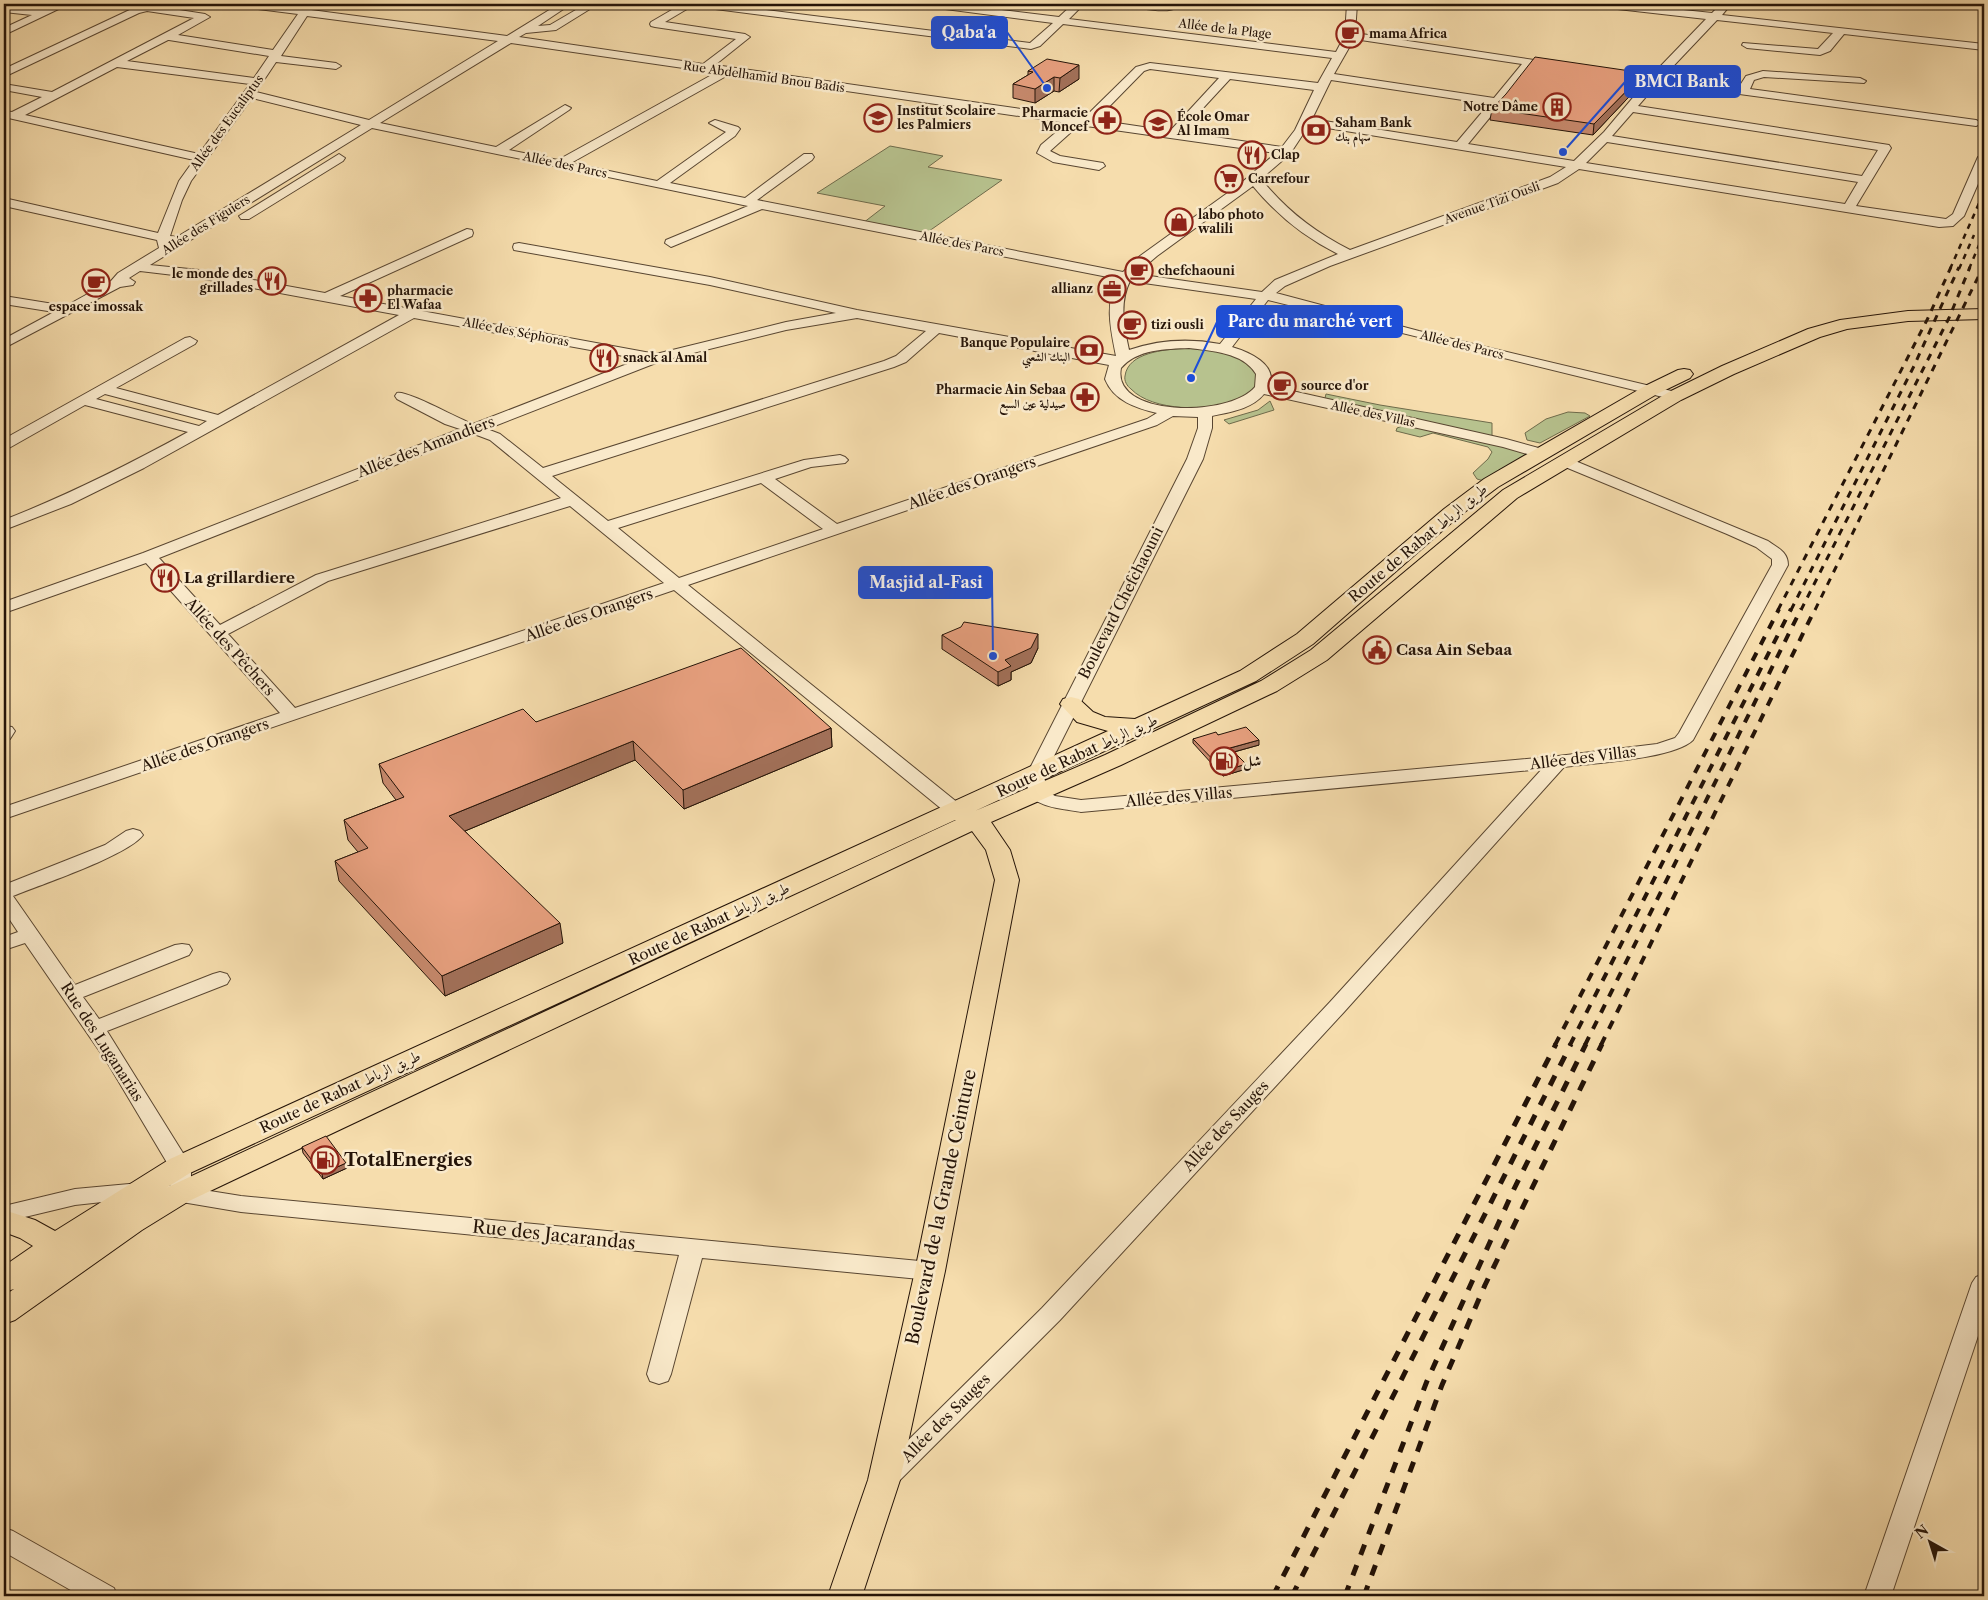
<svg xmlns="http://www.w3.org/2000/svg" width="1988" height="1600" viewBox="0 0 1988 1600" font-family="'Libre Caslon Text',Amiri,serif">
<rect width="100%" height="100%" fill="#f6ddad"/>
<filter id="stains"><feTurbulence type="fractalNoise" baseFrequency=".004" numOctaves="4"/><feColorMatrix values="0 0 0 0 .2 0 0 0 0 .09 0 0 0 0 .02 0 0 0 .5 -.17"/></filter>
<radialGradient id="worn" r=".72"><stop offset=".6" stop-color="#630" stop-opacity="0"/><stop offset="1" stop-color="#630" stop-opacity=".3"/></radialGradient>
<!-- green -->
<path fill="#b7c28e" stroke="#6e6b4b" d="M890,146l53,10 -15,11 74,13 -80,56 -59,-13 22,-17 -68,-13z
M1183,348c24,1 75,3 75,37 -6,5 -14,14 -21,16 -28,10 -84,11 -106,-12 -4,-3 -7,-8 -6,-13 3,-24 40,-26 58,-28z
M1326,394l54,11 112,18v14l-168,-35z
M1270,401l4,9 -45,14 -5,-4 34,-10z
M1568,412l17,1 5,3 -50,27 -13,-3 -2,-7 21,-14z
M1405,425h10l113,28 -44,28 -7,-2 -4,-6 15,-14 4,-7 -4,-5 -55,-14 -13,4 -24,-6 1,-3z"/>
<g fill="none" stroke-linecap="round" stroke-linejoin="round">
<!-- minor casing -->
<g stroke="#594631" stroke-width="2">
<path id="minor" d="M56,4h13l-65,31v-7l28,-13 -28,-3v-6l39,4z
M237,4h27l38,5 3,-5h10l-4,6 196,26 52,-32h12l-33,22 12,-1 36,-21h12l-42,26 -30,3 -7,4 184,27 33,-25 -81,-12 -4,-1 -1,-2 1,-2 31,-18h36l312,39 23,-20 -123,-16 -5,-3h28l106,13 14,-13h11l-15,15 267,33 9,-17 2,-31h10l-2,29 206,31 1,2 -1,2 -4,1 -24,-3 -29,35 -1,3 -3,1 -32,39 106,17 30,-29 43,-51 -32,-5 -2,-2 2,-2 37,3 54,-56 -106,-12 -5,-3h31l86,9 9,-9h10l-9,11 262,29v6l-140,-16 -14,17 -10,4 -73,-7 -5,-3 1,-2 75,6 15,-16 -116,-13 -54,57 76,10 7,-11 17,-5 97,7 6,3 -2,2 -100,-6 -10,3 -4,9 226,31 6,3 -6,3 -318,-43 -20,23 251,39 2,3 -35,58 90,13 7,-5 25,-57 6,-4v17l-20,46 -11,10 -14,1 -360,-58 -21,14 -228,83 -45,20 -9,7 143,38 261,62 2,3 -2,3 -5,1 -407,-100 -36,47c17,5 45,17 38,39l236,53 40,11 3,3 -3,3 -5,2 -38,-11 -239,-53c-12,15 -34,18 -52,22v12l-9,31 -159,317 3,15 8,5 26,4 477,-44 99,-12 18,-6 4,-5 93,-168v-6l-16,-12 -29,-13 -169,-70 -3,-3 3,-3h10l200,83c10,7 20,11 20,24l-95,175c-19,19 -100,23 -129,27l-220,245 -284,308 -164,164 -9,4 -9,-4 -4,-7 4,-7 164,-162 288,-306 212,-233 -461,43c-14,-3 -47,-4 -52,-20 -2,-5 -2,-11 -3,-16l161,-317 11,-31v-11l-25,-1 -16,9 -469,160 275,222 2,4 -2,4 -7,2 -7,-2 -275,-225 -670,229v-12l276,-94 -134,-150 -142,50v-11l139,-49 317,-124 -15,-5 -48,-25 -2,-3 2,-3c10,-3 61,26 76,31l167,-65 -226,-41 -270,150 -73,36 -67,26v-10c64,-25 124,-55 184,-88l-103,-27 -76,43 -5,1v-10l181,-101 5,-1 7,4 -2,3 -79,44 102,27 181,-100 -200,-37 -59,-7 -11,7 6,4 -2,3 -13,2 -116,61v-9l50,-27 -50,-8v-8l62,10 45,-25 7,-8 41,-25 -2,-8 -153,-34v-8l154,35 21,-52 15,-21 -190,-43v-6l8,1 30,-15 -38,-7v-6l48,8 142,-74 -47,-7 -8,2 -131,62 -4,1v-7l132,-62 11,-2 58,9 5,3 -32,18 95,15 25,-36 -56,-7zM692,6l339,43 9,-3 23,-22 269,34 -14,25 -168,-20 -14,4 -52,51 -369,-53 35,-28 -5,-3 -80,-12zM307,16l191,25 -129,79 -113,-28 20,-30 60,7 5,-3 -5,-3 -55,-7zM1354,39l168,25 -28,34 -160,-24zM168,40h1l100,16 -15,22 -127,-17zM511,43l193,28 13,1 -159,88 -49,-10 60,-40 2,-2 -6,-3 -69,42 -116,-24zM117,67l133,17 -51,70 -174,-39zM1150,69l69,9 -49,53 -74,-11 48,-49zM730,74l337,49 -26,22 -4,8 16,9 46,8 6,-4 -2,-3 -43,-7 -10,-5 29,-26 197,28 -36,31 -100,72 -17,16 -366,-72 55,-40 2,-3 -2,-3h-8l-59,44 -75,-15 65,-47 5,-7 -2,-2 -23,-7 -6,3 17,9 -69,49 -86,-18zM1230,79l84,11 -19,40 -13,17 -101,-15zM1331,80l158,24 -32,38 -145,-23zM252,98l109,27 -184,112 -7,-1 12,-36 9,-19zM1633,112l245,38 -16,26 -250,-40zM1309,125l257,42 -16,10 -200,73c-36,-18 -64,-40 -89,-71l29,-25zM372,128l376,78 -82,34 -1,3 6,4 91,-38 356,70c-14,24 -7,52 -2,77l-259,-46 -147,-33 -191,-34 -5,1 -1,3 1,3 196,35 126,28 -50,9 -130,32 -316,-58 132,-60 1,-3 -1,-3 -5,-1 -142,64 -126,-23 -49,-5zM1607,142l251,40 -13,22 -259,-41zM1253,186c24,29 51,51 85,68l-63,26 -13,12 -126,-18 21,-18zM1130,281l126,18 -36,45c-31,-6 -62,-4 -91,6 -5,-23 -10,-47 1,-69zM857,318l69,13 -30,25 -12,5 -341,107 -43,-34 -13,-5 174,-68 125,-31zM939,333l170,32 -4,14c9,22 31,29 52,34l-10,6 -310,105 -62,-45 36,-12 34,-4 3,-3 -3,-3 -5,-2 -36,5 -196,61 -56,-45 342,-109 12,-5zM1189,348c22,3 54,4 67,26l-1,13c-26,31 -144,30 -134,-19 16,-19 45,-19 68,-20zM105,394l102,27 -8,5 -103,-27zM474,434l16,6 71,58 -245,77 -96,50 -61,-67zM761,483l62,46 -144,49 -61,-50zM570,506l94,77 -369,125 -67,-74 100,-53z
M1130,4l44,2 1,2c-6,5 -39,1 -45,-4z
M1977,4h7v4z
M339,154l6,4 -2,3 -94,58h-8l-2,-3z
M4,726l8,1 3,4 -5,8 -6,1z
M133,829l7,2 3,4c-14,20 -103,50 -130,61l62,89 100,-40 7,-1 7,1 3,5 -3,5 -106,42 16,22 114,-45 7,-2 7,2 3,5 -3,5 -120,47 84,135v14l-3,6 -3,1 56,9 689,66 8,3 4,6 -4,6 -8,3 -228,-22 -31,116 -3,7 -9,3 -9,-3 -3,-7 32,-119 -438,-43 -77,-13 -3,-6 3,-6 7,-2 -2,-5v-14l-62,-104 -82,-119 -21,7v-13l14,-5 -14,-21v-26l101,-40 21,-14z
M140,1183l8,2 3,6 -3,6 -73,8 -71,17v-16l71,-17z
M1984,1274v44l-93,278h-27l108,-313 4,-6z
M4,1528l9,3 101,57 3,8h-36l-77,-44z"/>
</g>
<!-- major casing -->
<g stroke="#251408" stroke-width="2">
<path id="major" d="M1984,309v10l-76,2 -61,8 -27,8 -86,37 -53,26 -164,98 -190,162 -50,31 -156,74 -130,57 19,28 9,30 -74,391 -45,209 -38,116h-34l40,-116 47,-209 80,-391 -9,-30 -14,-19 -783,370 -47,29 -127,90 -11,4v-28l10,-7 -10,3v-26l29,-20 -13,-8 -16,-6v-22l31,10 20,11 115,-72 938,-428 -31,-9 -17,-18 3,-5 8,-2 8,2 14,13 12,5 30,2 105,-48 57,-37 147,-125 40,-30 161,-93 33,-16 6,-1 6,1 3,4 -3,4 -33,16 -159,93 -40,30 -145,127 -57,37 -281,130 130,-56 156,-74 50,-31 192,-160 166,-98 53,-26 86,-37 32,-9 68,-9zM955,820h1l-790,368 24,-15z"/>
</g>
<!-- minor -->
<use href="#minor" fill="#f9e9ca" fill-rule="evenodd"/>
<!-- major -->
<use href="#major" fill="#f6ddad" fill-rule="evenodd"/>
<!-- rail-far3 -->
<path stroke="#251408" stroke-width="2.5" stroke-dasharray="5.5 5.5" stroke-linecap="butt" d="M1950,269l34,-77
M1959,269l15,-34
M1969,269l15,-36
M1983,269l1,-3"/>
<!-- rail-far2 -->
<path stroke="#251408" stroke-width="3" stroke-dasharray="7 7" stroke-linecap="butt" d="M1778,610l150,-292 23,-51
M1791,610l123,-244 45,-99
M1801,610l148,-292 21,-51
M1815,610l168,-343"/>
<!-- rail-far1 -->
<path stroke="#251408" stroke-width="4" stroke-dasharray="9 9" stroke-linecap="butt" d="M1555,1045l224,-436
M1570,1045l221,-436
M1585,1045l216,-436
M1601,1045l214,-436"/>
<!-- rail -->
<path stroke="#251408" stroke-width="5" stroke-dasharray="11 11" stroke-linecap="butt" d="M1273,1596l283,-552
M1292,1596l279,-552
M1345,1596l82,-215 87,-192 72,-145
M1364,1596l78,-211 43,-100 117,-241"/>
</g>
<!-- wall -->
<path fill="#c88a6e" stroke="#251408" d="M1028,71l51,8 -20,13 -5,-1 -19,12 -22,-5v-14l15,-9z
M1644,73l-2,10 -49,52 -103,-15 2,-11z
M942,635l96,13 -7,15 -20,9v8l-13,6 -56,-37z
M536,722l295,6 1,19 -148,62 -49,-49 -170,71 98,112 -118,53 -106,-115 -4,-20 23,-9 -10,-12 -4,-20 52,-20 -13,-17 -4,-19z
M1218,735l41,10 -25,7 12,12v5l-23,7 -30,-33v-4z
M302,1147l44,16 1,5 -24,11 -20,-26z"/>
<!-- shaded-wall -->
<path fill="#a3715a" stroke="#251408" d="M1079,65v14l-20,13 1,-14z
M1644,73l-2,10 -49,52 1,-11z
M1054,77v14l-19,12v-14z
M1038,634v14l-7,15 -20,9v8l-13,6v-14l7,-12z
M831,728l1,19 -148,62 -1,-19z
M1259,740v5l-29,8v-5z
M633,741l2,19 -182,76 -4,-20z
M1246,764v5l-23,7 1,-5z
M560,923l3,20 -118,53 -3,-20z
M346,1163l1,5 -24,11 -1,-5z"/>
<!-- building -->
<path fill="#e9a180" stroke="#251408" d="M1535,57l109,16 -50,51 -102,-15 14,-15z
M1047,59l32,6 -19,13 -6,-1 -19,12 -22,-5 20,-12 -5,-1z
M964,622l74,12 -7,14 -26,12 6,6 -13,6 -56,-37 19,-8z
M741,648l90,80 -148,62 -50,-49 -184,75 111,107 -118,53 -107,-115 33,-13 -24,-28 60,-23 -25,-33 144,-55 13,13z
M1246,727l13,13 -29,8 16,16 -22,7 -31,-32 23,-7 2,3z
M326,1136l20,27 -24,11 -20,-27z"/>
<!-- icons -->
<defs>
<g id="cafe-ring" transform="scale(1.4375)"><circle r="9.5" fill="#f9e9ca" stroke="#8f2418" stroke-width="1.5"/><path d="M-5.5-4.5H6V0H3Q3 3.5 0 3.5H-2.5Q-5.5 3.5-5.5 0ZM3-3.2v2h1.7v-2ZM-6 4.5H4V6H-6Z" fill="#8f2418"/></g>
<g id="building-ring" transform="scale(1.4375)"><circle r="9.5" fill="#f9e9ca" stroke="#8f2418" stroke-width="1.5"/><path d="M-4-6H4V6H1V3H-1V6H-4ZM-2.5-4.3h1.7v1.8h-1.7ZM.8-4.3h1.7v1.8H.8ZM-2.5-1h1.7V.8h-1.7ZM.8-1h1.7V.8H.8Z" fill="#8f2418"/></g>
<g id="school-ring" transform="scale(1.4375)"><circle r="9.5" fill="#f9e9ca" stroke="#8f2418" stroke-width="1.5"/><path d="M0-5L7-2L0 1L-7-2ZM-4 1L0 2.5L4 1V4Q0 6-4 4Z" fill="#8f2418"/></g>
<g id="pharmacy-ring" transform="scale(1.4375)"><circle r="9.5" fill="#f9e9ca" stroke="#8f2418" stroke-width="1.5"/><path d="M-2-6h4v4h4v4h-4v4h-4v-4h-4v-4h4Z" fill="#8f2418"/></g>
<g id="bank-ring" transform="scale(1.4375)"><circle r="9.5" fill="#f9e9ca" stroke="#8f2418" stroke-width="1.5"/><path d="M-6-4H6V4H-6ZM0-2.3a2.3 2.3 0 1 0 0 4.6a2.3 2.3 0 1 0 0-4.6Z" fill="#8f2418"/></g>
<g id="restaurant-ring" transform="scale(1.4375)"><circle r="9.5" fill="#f9e9ca" stroke="#8f2418" stroke-width="1.5"/><path d="M-5-6h1v4h1v-4h1v4h1v-4h1v5L-1.5 .5V6h-2V.5L-5-1ZM5-6V6H3V1.5H1.5Q1.5-4 5-6Z" fill="#8f2418"/></g>
<g id="supermarket-ring" transform="scale(1.4375)"><circle r="9.5" fill="#f9e9ca" stroke="#8f2418" stroke-width="1.5"/><path d="M-6-5.5h2.5l.6 2H6L4.5 2H-2.5L-4.4-4H-6ZM-1.5 3.2a1.3 1.3 0 1 0 .1 0ZM3 3.2a1.3 1.3 0 1 0 .1 0Z" fill="#8f2418"/></g>
<g id="shop-ring" transform="scale(1.4375)"><circle r="9.5" fill="#f9e9ca" stroke="#8f2418" stroke-width="1.5"/><path d="M-5-2.5h2.3a2.7 3.5 0 0 1 5.4 0H5L5.5 6h-11ZM-1.5-2.5h3a1.5 2.3 0 0 0-3 0Z" fill="#8f2418"/></g>
<g id="office-ring" transform="scale(1.4375)"><circle r="9.5" fill="#f9e9ca" stroke="#8f2418" stroke-width="1.5"/><path d="M-6-3h4V-5.5h4V-3h4V5H-6ZM-1-4.5V-3h2v-1.5ZM-6 0V1H6V0Z" fill="#8f2418"/></g>
<g id="civic-ring" transform="scale(1.4375)"><circle r="9.5" fill="#f9e9ca" stroke="#8f2418" stroke-width="1.5"/><path d="M-.6-6.5H3V-4.5H.6V-3L4-1V1h2V6H-6V1h2V-1L-.6-3ZM-1.2 2.5V6h2.4V2.5Z" fill="#8f2418"/></g>
<g id="fuel-ring" transform="scale(1.4375)"><circle r="9.5" fill="#f9e9ca" stroke="#8f2418" stroke-width="1.5"/><path d="M-5.5-6h7V0h2V4h1.3V-2.5L3-4.5l.8-.8L6-3V5H2.5V1h-1V6h-7ZM-4.2-4.7v3.2H.2V-4.7Z" fill="#8f2418"/></g>
</defs>
<g fill-rule="evenodd">
<use href="#cafe-ring" x="1350" y="34"/>
<use href="#building-ring" x="1557" y="107"/>
<use href="#school-ring" x="878" y="118"/>
<use href="#pharmacy-ring" x="1107" y="120"/>
<use href="#school-ring" x="1158" y="124"/>
<use href="#bank-ring" x="1316" y="130"/>
<use href="#restaurant-ring" x="1252" y="155"/>
<use href="#supermarket-ring" x="1229" y="179"/>
<use href="#shop-ring" x="1179" y="222"/>
<use href="#cafe-ring" x="1139" y="271"/>
<use href="#restaurant-ring" x="272" y="281"/>
<use href="#cafe-ring" x="96" y="283"/>
<use href="#office-ring" x="1112" y="289"/>
<use href="#pharmacy-ring" x="368" y="298"/>
<use href="#cafe-ring" x="1132" y="325"/>
<use href="#bank-ring" x="1089" y="350"/>
<use href="#restaurant-ring" x="604" y="358"/>
<use href="#cafe-ring" x="1282" y="386"/>
<use href="#pharmacy-ring" x="1085" y="397"/>
<use href="#restaurant-ring" x="165" y="578"/>
<use href="#civic-ring" x="1377" y="650"/>
<use href="#fuel-ring" x="1224" y="761"/>
<use href="#fuel-ring" x="325" y="1160"/>
</g>
<g text-anchor="middle" stroke-width="5" stroke-linejoin="round" paint-order="stroke">
<!-- far-street labels -->
<g font-size="12" fill="#251408" stroke="#f9e9ca">
<text transform="translate(1225 29) rotate(7)" y="4">Allée de la Plage</text>
<text transform="translate(764 77) rotate(8)" y="4">Rue Abdelhamid Bnou Badis</text>
<text transform="translate(227 123) rotate(-54)" y="4">Allée des Eucaliptus</text>
<text transform="translate(565 165) rotate(12)" y="4">Allée des Parcs</text>
<text transform="translate(1492 203) rotate(-20)" y="4">Avenue Tizi Ousli</text>
<text transform="translate(206 225) rotate(-32)" y="4">Allée des Figuiers</text>
<text transform="translate(962 244) rotate(11)" y="4">Allée des Parcs</text>
<text transform="translate(516 332) rotate(11)" y="4">Allée des Séphoras</text>
<text transform="translate(1462 345) rotate(14)" y="4">Allée des Parcs</text>
<text transform="translate(1373 414) rotate(12)" y="4">Allée des Villas</text>
</g>
<!-- far-poi labels -->
<g font-size="12" font-weight="bold" fill="#251408" stroke="#f9e9ca" text-anchor="start">
<text x="1369" y="38">mama Africa</text>
<text x="1538" y="111" text-anchor="end">Notre Dâme</text>
<text x="897" y="115">Institut Scolaire<tspan x="897" dy="14">les Palmiers</tspan></text>
<text x="1088" y="117" text-anchor="end">Pharmacie<tspan x="1088" dy="14">Moncef</tspan></text>
<text x="1177" y="121">École Omar<tspan x="1177" dy="14">Al Imam</tspan></text>
<text x="1335" y="127">Saham Bank<tspan x="1335" dy="14">سهام بنك</tspan></text>
<text x="1271" y="159">Clap</text>
<text x="1248" y="183">Carrefour</text>
<text x="1198" y="219">labo photo<tspan x="1198" dy="14">walili</tspan></text>
<text x="1158" y="275">chefchaouni</text>
<text x="253" y="278" text-anchor="end">le monde des<tspan x="253" dy="14">grillades</tspan></text>
<text x="1093" y="293" text-anchor="end">allianz</text>
<text x="387" y="295">pharmacie<tspan x="387" dy="14">El Wafaa</tspan></text>
<text x="96" y="311" text-anchor="middle">espace imossak</text>
<text x="1151" y="329">tizi ousli</text>
<text x="1070" y="347" text-anchor="end">Banque Populaire<tspan x="1070" dy="14">البنك الشعبي</tspan></text>
<text x="623" y="362">snack al Amal</text>
<text x="1301" y="390">source d'or</text>
<text x="1066" y="394" text-anchor="end">Pharmacie Ain Sebaa<tspan x="1066" dy="14">صيدلية عين السبع</tspan></text>
</g>
<!-- street labels -->
<g font-size="15" fill="#251408" stroke="#f9e9ca">
<text transform="translate(426 447) rotate(-21)" y="5">Allée des Amandiers</text>
<text transform="translate(972 483) rotate(-19)" y="5">Allée des Orangers</text>
<text transform="translate(1418 543) rotate(-40)" y="5">Route de Rabat طريق الرباط</text>
<text transform="translate(1121 603) rotate(-63)" y="5">Boulevard Chefchaouni</text>
<text transform="translate(589 615) rotate(-19)" y="5">Allée des Orangers</text>
<text transform="translate(230 647) rotate(48)" y="5">Allée des Pêchers</text>
<text transform="translate(205 745) rotate(-19)" y="5">Allée des Orangers</text>
<text transform="translate(1077 756) rotate(-25)" y="5">Route de Rabat طريق الرباط</text>
<text transform="translate(1583 758) rotate(-7)" y="5">Allée des Villas</text>
<text transform="translate(1179 797) rotate(-5)" y="5">Allée des Villas</text>
<text transform="translate(709 924) rotate(-25)" y="5">Route de Rabat طريق الرباط</text>
<text transform="translate(102 1042) rotate(57)" y="5">Rue des Luganarias</text>
<text transform="translate(340 1092) rotate(-25)" y="5">Route de Rabat طريق الرباط</text>
<text transform="translate(1226 1126) rotate(-47)" y="5">Allée des Sauges</text>
<text transform="translate(946 1418) rotate(-45)" y="5">Allée des Sauges</text>
</g>
<!-- poi labels -->
<g font-size="15" font-weight="bold" fill="#251408" stroke="#f9e9ca" text-anchor="start">
<text x="184" y="583">La grillardiere</text>
<text x="1396" y="655">Casa Ain Sebaa</text>
<text x="1243" y="766">شل</text>
</g>
<!-- near-poi labels -->
<g font-size="18" font-weight="bold" fill="#251408" stroke="#f9e9ca" text-anchor="start">
<text x="344" y="1166">TotalEnergies</text>
</g>
<!-- near-street labels -->
<g font-size="18" fill="#251408" stroke="#f9e9ca">
<text transform="translate(941 1207) rotate(-78)" y="6">Boulevard de la Grande Ceinture</text>
<text transform="translate(554 1235) rotate(6)" y="6">Rue des Jacarandas</text>
</g>
</g>
<!-- callouts -->
<path fill="none" stroke="#1d4ed8" stroke-width="2" d="M1047 88L1007 32M1563 152L1625 82M1191 378L1217 322M993 656L992 582"/>
<g fill="#1d4ed8" stroke="#f9e9ca" stroke-width="2">
<circle cx="1047" cy="88" r="5"/>
<circle cx="1563" cy="152" r="5"/>
<circle cx="1191" cy="378" r="5"/>
<circle cx="993" cy="656" r="5"/>
</g>
<g fill="#1d4ed8" stroke="#1d4ed8" stroke-width="2">
<rect x="932" y="17" width="75" height="31" rx="5"/>
<rect x="1625" y="66" width="115" height="31" rx="5"/>
<rect x="1217" y="306" width="185" height="31" rx="5"/>
<rect x="859" y="567" width="133" height="31" rx="5"/>
</g>
<g font-size="16" text-anchor="middle" font-weight="bold" fill="#fff">
<text x="969" y="38">Qaba'a</text>
<text x="1682" y="87">BMCI Bank</text>
<text x="1310" y="327">Parc du marché vert</text>
<text x="926" y="588">Masjid al-Fasi</text>
</g>
<!-- margin -->
<rect width="1988" height="1600" fill="none" stroke="#f6ddad" stroke-width="20"/>
<rect x="5" y="5" width="1978" height="1590" fill="none" stroke="#251408" stroke-width="2.5"/>
<rect x="10" y="10" width="1968" height="1580" fill="none" stroke="#251408"/>
<!-- north arrow -->
<g transform="translate(1930 1542) rotate(321)" stroke="#f9e9ca" stroke-width="4" paint-order="stroke">
<path d="M0-4L9 19L0 12L-9 19Z" fill="#251408"/>
<text y="-8" font-size="14" font-weight="bold" text-anchor="middle" fill="#251408">N</text>
</g>
<rect width="100%" height="100%" filter="url(#stains)"/>
<rect width="100%" height="100%" fill="url(#worn)"/>
</svg>
